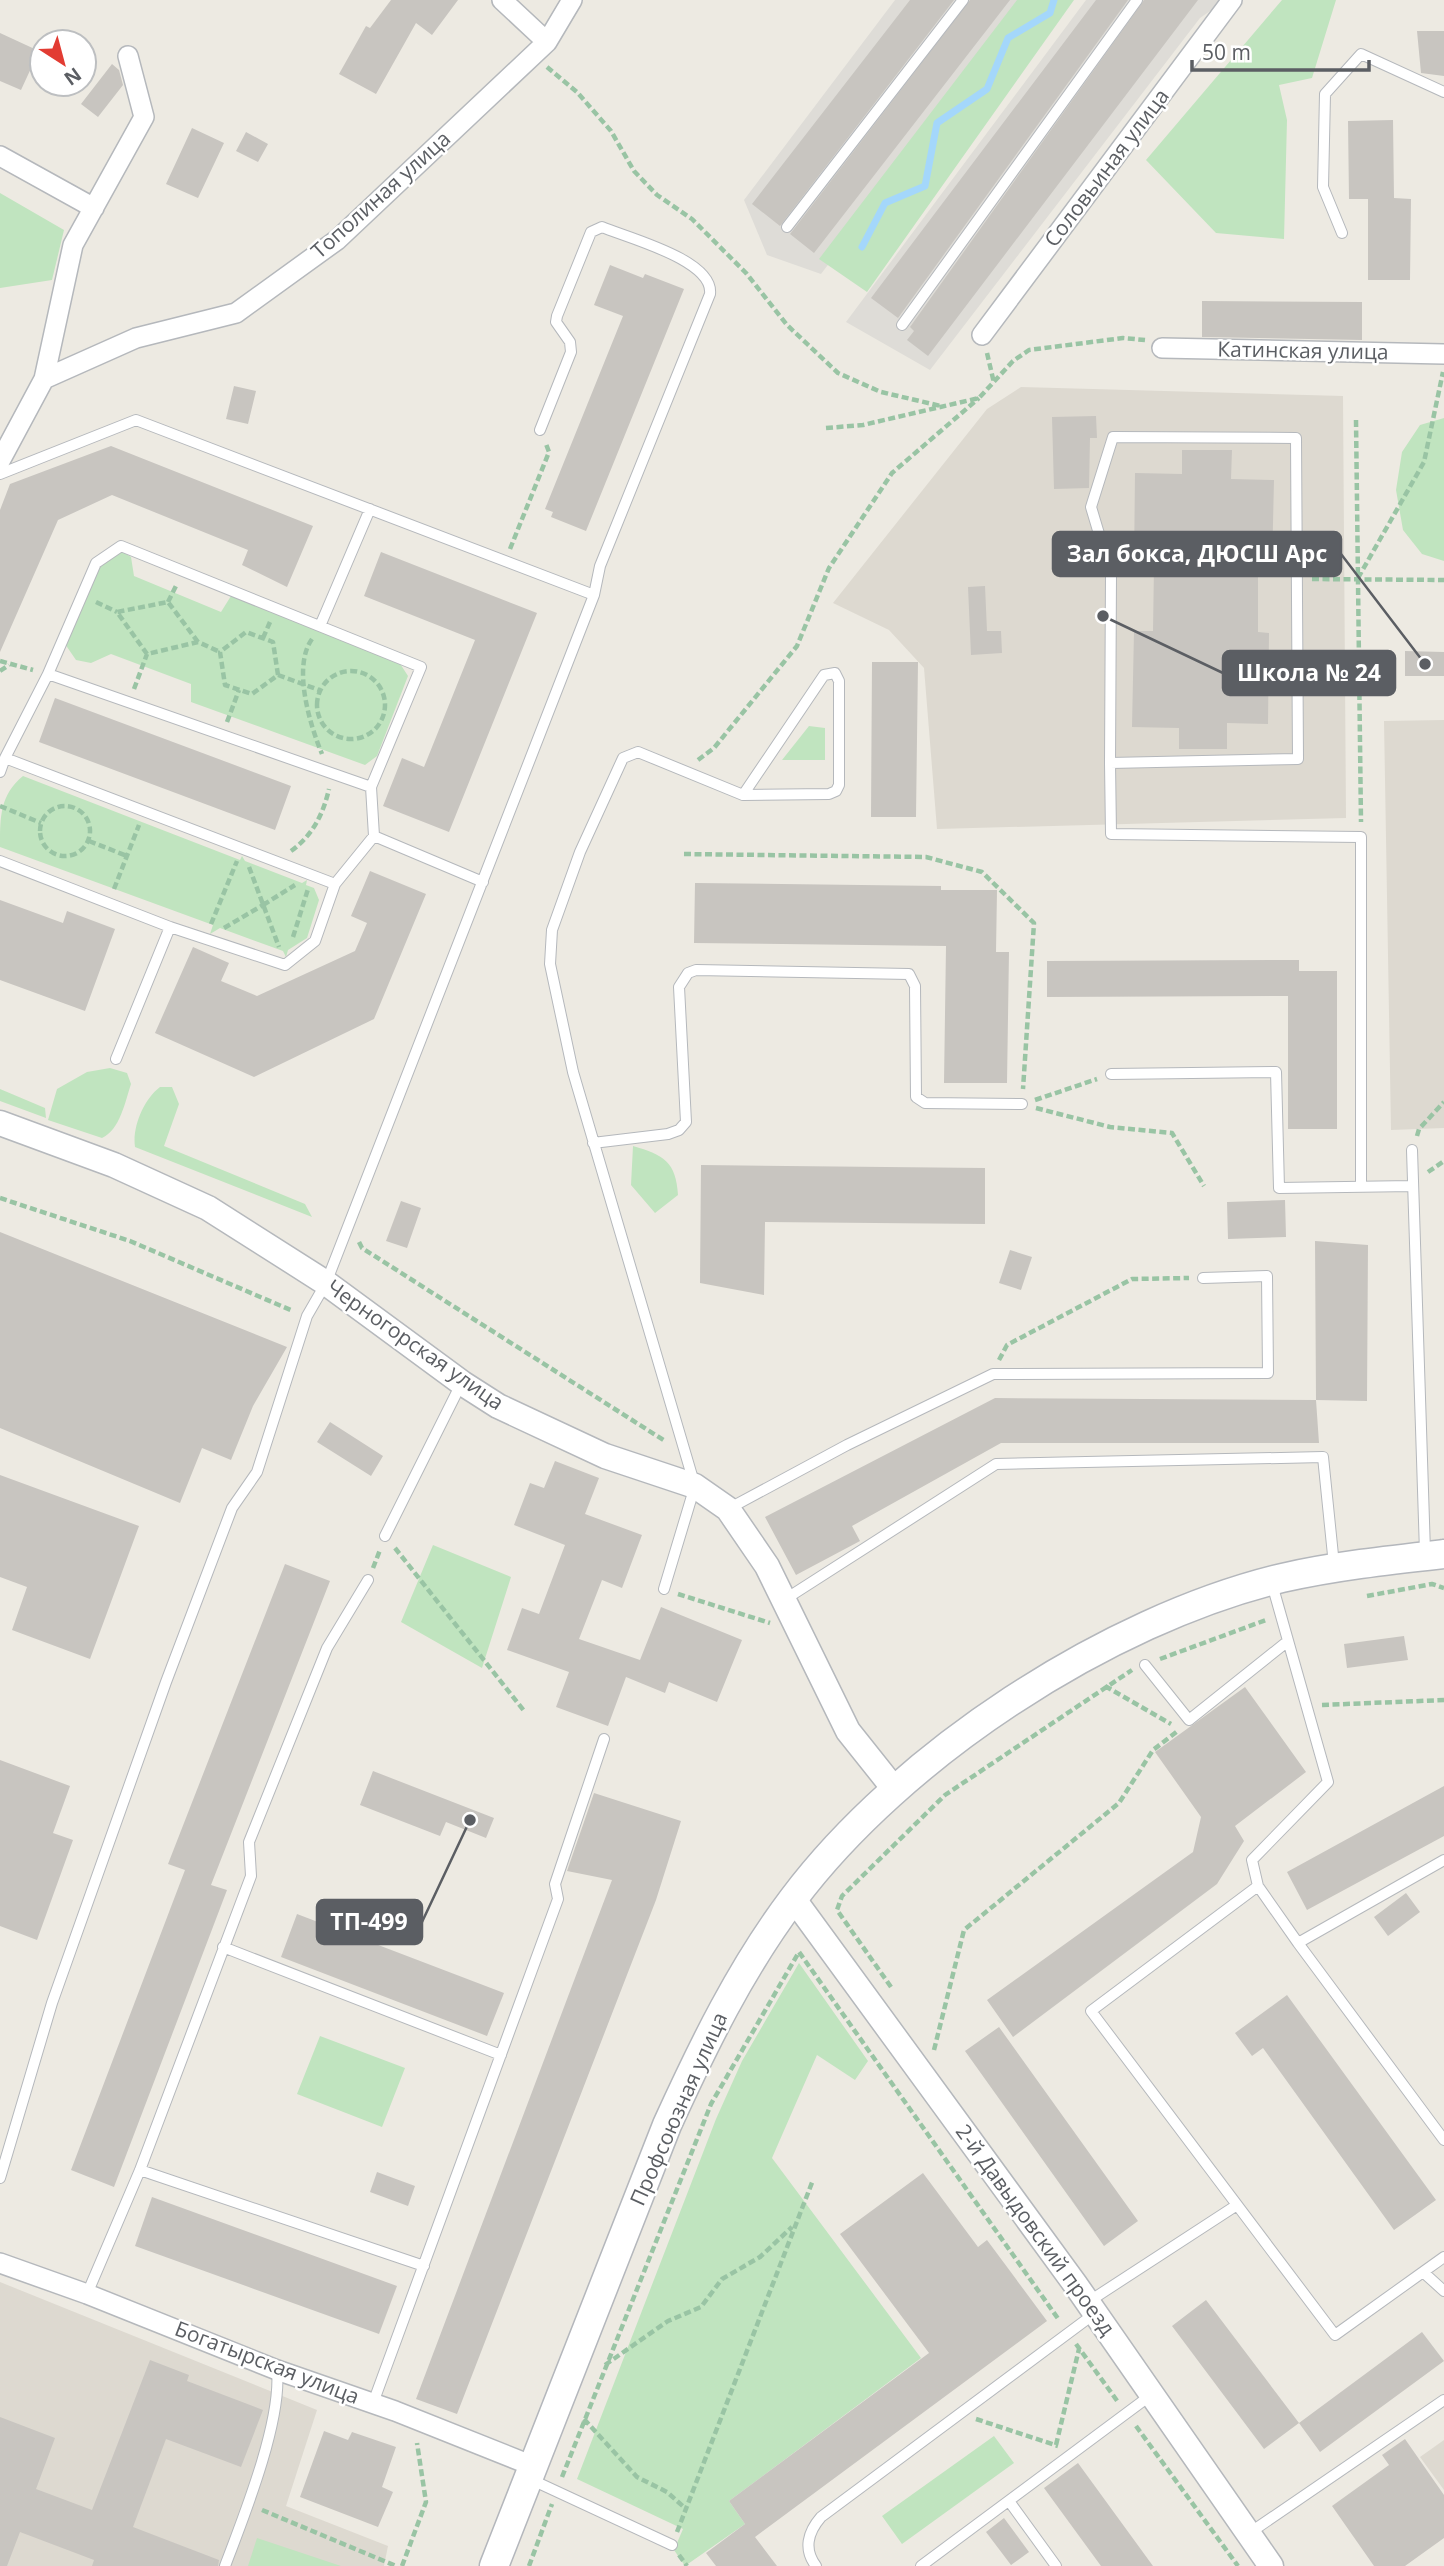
<svg xmlns="http://www.w3.org/2000/svg" width="1444" height="2566" viewBox="0 0 1444 2566" font-family="'Open Sans',sans-serif">
<rect width="100%" height="100%" fill="#edeae2"/>
<!-- industrial -->
<path fill="#dedcd7" d="M895,0h133l-207,274 -54,-19 -23,-55z
M1086,0h140l-26,18 -270,352 -84,-48z"/>
<!-- education -->
<path fill="#ddd9d0" d="M1021,387l322,9 3,422 -409,11 -13,-161 -35,-38 -56,-27 154,-194z
M1444,720v408l-53,2 -7,-409z
M0,2282l317,128 -31,96 102,40 -4,20h-384z
M1444,2440v50l-24,-33z"/>
<!-- green -->
<path fill="#c0e4bf" d="M1017,0h57l-207,292 -48,-33z
M1282,0h54l-24,78 -33,7 8,35 -3,119 -68,-6 -70,-73z
M0,193l64,37 -12,50 -52,8z
M1444,418v143l-22,-7 -19,-24 -7,-40 6,-38 18,-27z
M120,550l11,7 3,19 87,36 10,-16 168,66 9,14 -31,80 -12,9 -174,-63v-18l-80,-30 -20,9 -15,-3 -11,-16 35,-81z
M809,726l16,2v32h-43z
M23,776l217,84 2,-4 3,5 57,22 5,-3 -1,5 8,3 5,12 -12,38 -19,12 -2,7 -3,-6 -63,-23 -10,6 3,-9 -213,-78c0,-31 0,-52 23,-71z
M110,1068l17,5 4,11c-6,18 -11,46 -29,54l-54,-18 9,-31 30,-17z
M160,1087h12l7,17 -15,42 141,58 7,13 -177,-70c-3,-20 9,-48 25,-60z
M0,1089l45,19 1,10 -46,-17z
M633,1146c31,9 43,16 45,49l-23,18 -24,-28z
M433,1545l78,32 -29,91 -81,-46z
M799,1963l69,98 -13,19 -38,-25 -45,103 149,200 -192,143 16,23 -60,42 -11,-16 9,-21 -106,-50 139,-360 26,-58z
M320,2036l85,32 -23,59 -85,-33z
M994,2436l20,27 -112,81 -20,-28z
M257,2538l84,28h-93z"/>
<g fill="none" stroke-linecap="round" stroke-linejoin="round">
<!-- stream -->
<path stroke="#a4d7fb" stroke-width="7" d="M862,247l23,-44 40,-17 12,-63 50,-34 21,-51 42,-25 4,-13"/>
</g>
<!-- building -->
<path fill="#c8c5c0" d="M391,0h67l-26,35 -16,-12 -40,71 -37,-20 27,-48 4,2z
M910,0h44l-174,226 -28,-22z
M970,0h40l-196,253 -24,-19z
M1096,0h32l-230,318 -27,-20z
M1144,0h54l-270,356 -21,-16 7,-9 -4,-4z
M1417,31h27v45l-23,-3z
M0,33l39,18 -18,39 -21,-9z
M112,64l7,6 4,15 -25,32 -17,-13z
M1393,120l1,78 17,1 -1,81h-42v-81h-19l-1,-78z
M192,128l32,15 -26,55 -32,-14z
M246,132l22,12 -10,18 -22,-11z
M610,265l33,13 2,-4 39,15 -98,242 -35,-14 2,-5 -8,-3 78,-193 -29,-11z
M1202,301l160,1v38l-160,-3z
M234,386l22,5 -8,33 -22,-5z
M1096,416l1,22h-7l-1,50 -35,1 -2,-72z
M111,446l202,80 -26,61 -45,-22 6,-15 -136,-55 -54,25 -58,132v-142l10,-26z
M1182,450h50l-1,29 43,1 -2,87h-14v65l11,1 -1,91 -41,-1v26h-48v-21l-47,-1 2,-96h19l1,-65h-20l1,-93 47,1z
M381,552l156,61 -88,219 -66,-26 19,-48 22,9 51,-127 -111,-44z
M985,586l2,45h14l1,22 -31,2 -3,-68z
M1405,651l39,1v24h-39z
M872,662h46l-2,155h-45z
M55,698l236,88 -16,44 -236,-88z
M370,871l56,23 -52,125 -120,58 -99,-44 38,-86 36,16 -8,18 36,15 98,-45 12,-28 -16,-7z
M695,883l246,3v4h56l-1,62h13l-2,131h-63l2,-137 -252,-3z
M0,900l63,23 4,-12 48,18 -30,82 -85,-31z
M1299,960v11h38v158h-49v-133l-241,1v-36z
M701,1165l284,3v56l-220,-2 -1,73 -64,-12z
M1285,1200l1,37 -58,2 -1,-37z
M401,1201l20,7 -14,40 -21,-7z
M0,1232l287,115 -34,59 -22,54 -29,-12 -22,55 -180,-75z
M1315,1241l53,4 -1,156 -51,-1z
M1010,1250l22,7 -11,33 -22,-7z
M995,1398l321,2 3,43h-318l-149,83 8,15 -64,34 -31,-58z
M330,1422l53,34 -12,20 -54,-34z
M555,1461l44,17 -14,36 57,21 -20,53 -20,-8 -23,59 61,21 21,-53 81,33 -25,62 -48,-20 -4,11 -39,-16 -18,49 -52,-19 13,-35 -62,-22 15,-42 17,6 26,-69 -51,-20 16,-42 14,5z
M0,1475l139,51 -49,133 -78,-29 15,-43 -27,-10z
M285,1564l45,17 -119,304 16,5 -113,297 -43,-17 114,-300 -17,-6z
M1404,1636l4,24 -61,8 -3,-24z
M1245,1687l61,85 -71,54 9,15 -27,43 -204,153 -26,-37 206,-148 8,-35 -46,-65z
M0,1760l70,26 -17,47 20,7 -36,100 -37,-14z
M373,1771l121,47 -8,20 -40,-16 -6,14 -80,-31z
M1444,1786v50l-137,74 -20,-38z
M594,1793l87,28 -25,79 -199,514 -41,-15 196,-519 -45,-9z
M1406,1893l14,19 -32,24 -14,-19z
M297,1914l207,79 -17,43 -206,-79z
M1287,1995l149,205 -42,30 -131,-182 -11,8 -17,-23z
M999,2027l139,194 -34,25 -139,-195z
M377,2172l38,14 -7,20 -38,-14z
M923,2173l55,74 9,-7 60,81 -292,216 22,29h-61l-10,-13 39,-29 -16,-23 200,-148 -89,-119z
M152,2197l245,89 -18,48 -244,-88z
M1206,2300l93,123 -35,26 -92,-123z
M1422,2332l22,29 -124,91 -21,-29z
M150,2360l39,15 -2,6 76,29 -22,57 -75,-28 -33,88 86,33 -1,6h-126l2,-6 -74,-28 -13,34h-7v-149l55,21 -19,51 56,21z
M324,2431l24,9 4,-8 44,15 -14,40 11,5 -15,35 -78,-30z
M1405,2439l39,56v43l-39,28h-31l-42,-60 57,-41 -7,-10z
M1078,2463l75,103h-52l-57,-78z
M1004,2518l25,34 -18,13 -25,-33z"/>
<g fill="none" stroke-linecap="round" stroke-linejoin="round">
<!-- service casing -->
<g stroke="#b5b8bc" stroke-width="12">
<path id="service" d="M787,227l176,-227
M1342,233l-19,-46 2,-93 36,-40 83,38
M902,325l235,-325
M540,430l31,-78 -1,-10 -14,-20 1,-6 34,-84 11,-5c26,11 112,33 108,67l-110,272 -6,29
M0,474l136,-54 458,175 -268,688 -19,33 -50,156 -25,36 -66,174 -114,321 -52,175
M121,546l300,121 -50,120 -323,-113 48,-111z
M320,626l50,-117
M5,758l43,-84
M1110,763l1,-189 -20,-67 22,-70 183,1 2,321 -188,4 1,71 250,3v350
M0,772l5,-14 330,126
M374,836l109,46
M0,861l170,66 115,38 30,-24 20,-57 39,-48 -3,-49
M116,1059l54,-132
M1111,1074l165,-2 3,116 133,-2
M593,1143l75,-9 11,-4 7,-8 -7,-135 9,-14 8,-3 213,4 6,12 1,111 9,6 97,1
M1412,1150l13,402
M728,1509l119,-64 146,-71 275,-1 -1,-97 -64,2
M385,1536l76,-152
M1272,1584l56,198 -76,78 6,26 40,57 146,-83
M664,1589l31,-103 -122,-414 -23,-108 2,-34 28,-78 43,-94 15,-6 105,43 86,-1 7,-3 3,-6v-104l-4,-8 -11,2 -81,120
M784,1600l212,-136 327,-7 11,108
M1145,1665l44,55 99,-79
M1258,1886l-167,125 244,324 88,-63 21,19
M1298,1943l146,197
M223,1947l278,108
M140,2170l284,96
M1423,2272l21,-15
M87,2294l53,-124 111,-294 -2,-34 78,-194 41,-68
M1088,2302l149,-97
M373,2403l185,-504 -3,-15 49,-145
M532,2480l140,65
M1009,2501l47,65
M1248,2534l196,-134
M225,2566c19,-50 57,-145 52,-196
M816,2566c-13,-17 -8,-34 5,-49l273,-203
M921,2566l230,-171"/>
</g>
<!-- minor casing -->
<g stroke="#b5b8bc" stroke-width="22">
<path id="minor" d="M502,0l45,42
M0,156l94,52
M982,335l250,-335
M1162,348l282,6
M44,379l29,-134 71,-128 -16,-61
M0,461l44,-82 92,-41 100,-25 101,-73 210,-198 25,-42
M0,2263l87,31 190,76 118,41 138,55"/>
</g>
<!-- tertiary casing -->
<g stroke="#b5b8bc" stroke-width="27">
<path id="tertiary" d="M0,1123l114,42 94,43 118,75 136,100 36,23 107,50 90,30 33,23 39,57 81,165 47,59
M793,1898l282,386 196,282"/>
</g>
<!-- secondary casing -->
<g stroke="#b4b7bc" stroke-width="31">
<path id="secondary" d="M494,2566l173,-441c36,-79 74,-157 126,-226 108,-144 314,-279 489,-321 53,-12 108,-18 162,-24"/>
</g>
<!-- path -->
<path stroke="#99c4a4" stroke-width="4.5" stroke-dasharray="7 3.5" stroke-linecap="butt" d="M547,67l30,25 34,39 23,40 23,24 35,24 54,54 41,52 51,48 43,19 60,14
M987,353l7,30
M1356,420l5,402
M826,428l37,-3 116,-27 34,-37 16,-11 94,-12 22,2
M510,549l39,-97 -3,-8
M1358,578l66,-116 19,-90
M1312,579l132,1
M96,602l21,10
M168,602l9,-18
M263,638l7,-16
M312,639c-20,28 -2,86 10,115
M198,642l-30,-40 -51,10 30,42 51,-12 22,10
M0,661l33,9
M317 705a34 34 0 1 1 68 0a34 34 0 1 1-68 0Z
M0,671l9,-6
M278,675l-5,-33 -27,-10 -26,20 5,33 27,9 26,-19 41,15
M134,689l13,-35
M227,722l12,-32
M698,760l16,-12 83,-102 32,-78 63,-95 87,-75
M40 831a25 25 0 1 1 50 0a25 25 0 1 1-50 0Z
M0,806l41,17
M89,841l38,15
M291,851c21,-15 32,-36 38,-62
M684,854l242,3 56,15 52,51 -11,166
M249,867l30,80
M114,889l25,-64
M263,905l32,-20
M211,924l26,-63
M224,928l39,-23
M293,937l15,-48
M1035,1100l62,-21
M1036,1108l74,19 62,6 32,53
M1417,1136l2,-7 25,-27
M1428,1172l16,-11
M0,1198l130,43 163,70
M359,1242l3,6 303,193
M999,1360l8,-15 125,-66 57,-1
M395,1548l130,164
M373,1568l7,-18
M678,1594l92,29
M1367,1596l65,-12 12,4
M1160,1659l106,-39
M1105,1686l66,38
M1322,1705l122,-5
M891,1987l-54,-77 5,-14 103,-101 187,-125
M934,2050l30,-120 155,-127 34,-53 26,-20
M1076,2344l42,58
M605,2365l63,-44 33,-14 21,-28 38,-22 32,-30
M584,2419l53,58 30,15 19,17
M976,2419l82,27
M1136,2426l102,140
M1056,2445l23,-96
M562,2477l149,-373 88,-152 260,368
M262,2510l134,56
M677,2532l136,-352
M679,2555l8,11
M402,2566l24,-64 -9,-59
M529,2566l23,-62"/>
<!-- service -->
<use href="#service" stroke="#fff" stroke-width="10"/>
<!-- minor -->
<use href="#minor" stroke="#fff" stroke-width="19"/>
<!-- tertiary -->
<use href="#tertiary" stroke="#fff" stroke-width="24"/>
<!-- secondary -->
<use href="#secondary" stroke="#fff" stroke-width="28"/>
</g>
<g text-anchor="middle" stroke-width="5" stroke-linejoin="round" paint-order="stroke">
<!-- street labels -->
<g font-size="21" fill="#5b5e63" stroke="#fff">
<text transform="translate(1107 168) rotate(-53)" y="7">Соловьиная улица</text>
<text transform="translate(381 195) rotate(-42)" y="7">Тополиная улица</text>
<text transform="translate(1303 351) rotate(1)" y="7">Катинская улица</text>
<text transform="translate(415 1345) rotate(35)" y="7">Черногорская улица</text>
<text transform="translate(679 2109) rotate(-66)" y="7">Профсоюзная улица</text>
<text transform="translate(1035 2230) rotate(54)" y="7">2-й Давыдовский проезд</text>
<text transform="translate(267 2363) rotate(21)" y="7">Богатырская улица</text>
</g>
</g>
<!-- callouts -->
<path fill="none" stroke="#5b5e63" stroke-width="2.5" d="M1425 664L1341 554M1103 616L1223 673M470 1820L422 1922"/>
<g fill="#5b5e63" stroke="#fff" stroke-width="2.5">
<circle cx="1425" cy="664" r="7"/>
<circle cx="1103" cy="616" r="7"/>
<circle cx="470" cy="1820" r="7"/>
</g>
<g fill="#5b5e63" stroke="#5b5e63" stroke-width="2.5">
<rect x="1053" y="532" width="288" height="44" rx="7"/>
<rect x="1223" y="651" width="172" height="44" rx="7"/>
<rect x="317" y="1900" width="105" height="44" rx="7"/>
</g>
<g font-size="23" text-anchor="middle" font-weight="bold" fill="#fff">
<text x="1197" y="562">Зал бокса, ДЮСШ Арс</text>
<text x="1309" y="681">Школа № 24</text>
<text x="369" y="1930">ТП-499</text>
</g>
<!-- north arrow -->
<g transform="translate(63 63) rotate(144)"><circle r="33" fill="#ffffff" stroke="#bdbfc1" stroke-width="2"/>
<path d="M0-5L12 26L0 18L-12 26Z" fill="#e23c33"/>
<text y="-10" font-size="19" font-weight="bold" text-anchor="middle" fill="#5b5e63">N</text>
</g>
<!-- scale -->
<path d="M1192 60v10h177v-10" fill="none" stroke="#5b5e63" stroke-width="3.5"/>
<text x="1202" y="60" font-size="21" fill="#5b5e63" stroke="#ffffff" stroke-width="5" paint-order="stroke">50 m</text>
</svg>
